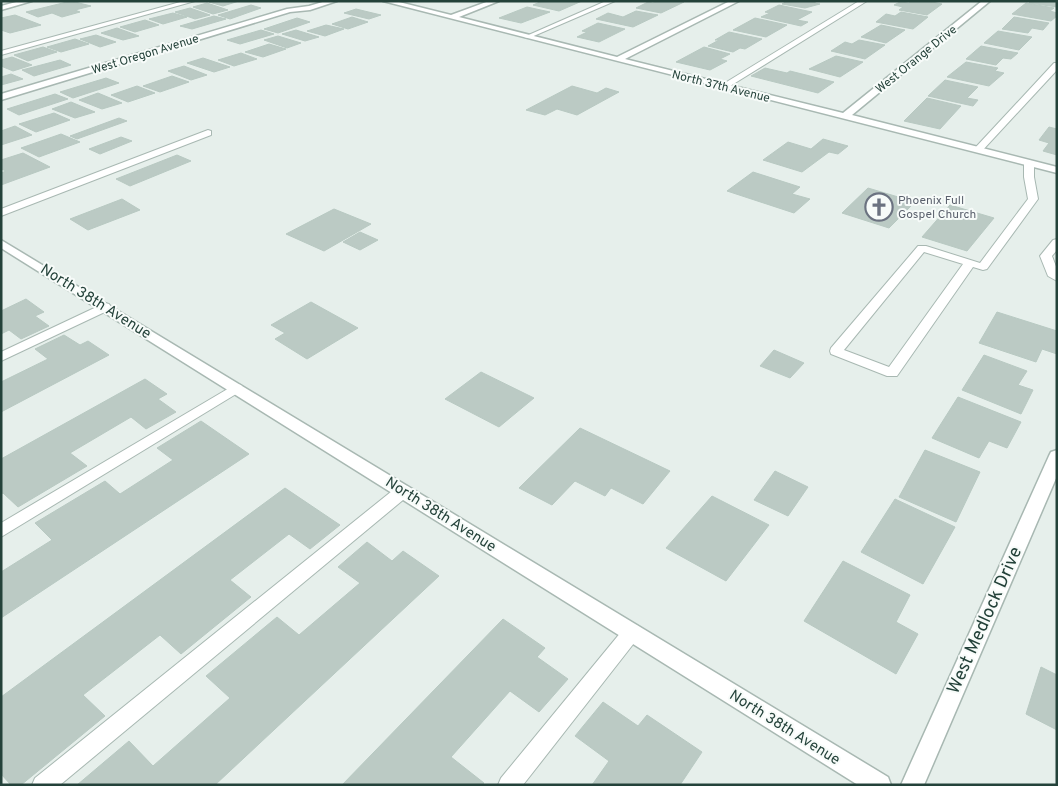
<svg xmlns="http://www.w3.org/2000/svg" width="1058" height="786" viewBox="0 0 1058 786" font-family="Overpass,sans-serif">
<rect width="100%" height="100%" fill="#e6efeb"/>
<!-- building -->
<path fill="#bbcac4" stroke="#b8c9c2" d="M71,1l20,5 -16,4 5,2 -18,5 -10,-4 -14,4 -12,-5z
M211,1h28l-16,5 -14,-4z
M542,1h40l-23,10 -26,-6z
M657,1h23l4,1 -23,11 -25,-5 12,-6 5,1z
M787,1h30l-3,2 6,1 -15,4 -23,-4z
M912,1h15l15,3 -15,11 -28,-5 4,-3 -9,-2 6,-3 9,1z
M1031,1h26v6l-28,-4z
M207,3l21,7 -15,4 -20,-7z
M1026,3l28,5 -4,3 7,2v3l-6,5 -39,-7z
M251,5l10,3 -31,11 -12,-4z
M779,5l33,7 -15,8 11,2 -7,4 -40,-9 9,-4 -5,-1z
M527,7l23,5 -29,11 -22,-5z
M190,8l20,7 -15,4 -20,-7z
M356,9l25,6 -12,4 -25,-6z
M636,11l22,4 -25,12 -37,-8 12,-6 15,4z
M901,12l27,5 -15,12 -37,-7 10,-8 9,2z
M173,13l14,4 -24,7 -14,-5z
M15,15l26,10 -31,8 -9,-3v-12z
M214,16l12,3 -34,10 -12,-3z
M352,17l16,5 -20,7 -16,-5z
M1014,17l35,6 -6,7 -11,-2 -4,5 -26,-4z
M297,18l13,4 -32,11 -14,-4z
M755,18l32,7 -21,12 -33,-7z
M145,20l14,5 -24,7 -15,-5z
M598,23l27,6 -26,13 -22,-5 10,-5 -5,-1z
M326,25l18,4 -19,7 -18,-5z
M881,25l24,5 -19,13 -25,-6z
M117,28l22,8 -16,4 -22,-7z
M261,30l13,4 -34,10 -13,-4z
M296,30l23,7 -14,4 -23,-7z
M998,31l34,6 -13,13 -35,-7z
M729,32l33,7 -17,10 -5,-1 -7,4 -25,-6 11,-6h-4z
M96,35l20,7 -16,5 -20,-8z
M278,36l23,7 -14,5 -23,-8z
M75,39l14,5 -28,8 -14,-5z
M859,40l26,5 -20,14 -34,-8 14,-9 7,2z
M269,44l17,5 -23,8 -18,-5z
M981,46l37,7 -7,6 -8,-1 -7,7 -30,-6z
M43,47l14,5 -29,9 -14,-6z
M704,47l26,7 -10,5 7,2 -17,9 -34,-8z
M241,53l16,6 -23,7 -16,-6z
M836,56l27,6 -23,15 -31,-8z
M12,57l20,8 -19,6 -12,-5v-6z
M203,58l27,9 -16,5 -27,-9z
M60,60l11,5 -37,11 -12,-6z
M966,62l32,6 -3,3 9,2 -15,13 -42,-9z
M184,66l23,9 -16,5 -23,-9z
M765,68l22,5 3,-2 44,11 -16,11 -67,-17z
M11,74l12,5 -22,6v-8z
M172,76l17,6 -29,10 -17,-6z
M106,78l13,5 -46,15 -13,-6z
M945,80l33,7 -11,11 11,2 -5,6 -45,-10z
M137,86l18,7 -27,9 -17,-7z
M572,86l25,7 9,-5 13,4 -42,23 -20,-6 -12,6 -19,-5z
M98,93l24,10 -20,6 -23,-9z
M55,94l13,5 -49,16 -12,-6z
M927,98l34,8 -21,23 -36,-8z
M71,102l24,10 -20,6 -23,-9z
M54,113l16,7 -34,12 -17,-8z
M119,118l8,3 -50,18 -7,-3z
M15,126l17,9 -31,10v-14z
M1049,127l8,2v26l-14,-4 6,-8 -10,-3z
M61,134l19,8 -41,15 -18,-9z
M121,137l11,4 -32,13 -11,-5z
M823,139l25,7 -10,8 -9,-2 -27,20 -39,-12 25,-18 23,7z
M23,153l27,14 -49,18v-12l5,-2 -5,-2v-9z
M177,155l14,6 -61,25 -14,-7z
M753,172l47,15 -8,7 18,5 -16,14 -67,-22z
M868,188l47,14 -26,26 -47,-15z
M122,199l18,11 -52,20 -18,-11z
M950,205l44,13 -27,33 -45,-14z
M334,209l37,15 -47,27 -38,-17z
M360,232l18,8 -18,10 -17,-8z
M26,299l18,13 -9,4 14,10 -28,13 -12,-9 -8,4v-23z
M311,302l47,26 -51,31 -32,-20 10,-6 -14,-8z
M997,312l60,19v23l-15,-5 -6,13 -57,-19z
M64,335l16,10 8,-4 21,14 -108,57v-30l47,-23 -13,-10z
M774,350l30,13 -14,15 -30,-12z
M984,355l43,16 -9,14 15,5 -12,24 -59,-24z
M481,372l53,26 -35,29 -54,-28z
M145,379l22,15 -9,5 18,13 -30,17 -15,-12 -61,36 17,13 -69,41 -15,-14 -2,1v-35z
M958,397l63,25 -14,26 -18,-7 -10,17 -47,-20z
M201,421l48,33 -248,164v-46l51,-32 -17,-17 70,-42 15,13 53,-34 -16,-12z
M580,428l90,43 -27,33 -32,-16 -6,8 -30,-15 -23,24 -33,-17z
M925,450l55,22 -24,50 -57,-25z
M775,471l33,16 -20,29 -34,-16z
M285,488l55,37 -30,24 -21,-15 -59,46 21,17 -70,57 -21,-19 -77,60 22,21 -84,69h-10l-10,-11v-77z
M712,496l57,29 -43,56 -60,-33z
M895,499l60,28 -32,57 -62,-32z
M367,542l25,19 11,-10 36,25 -224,209h-138l52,-44 24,25 77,-68 -24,-22 71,-59 22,18 61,-52 -22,-16z
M843,561l67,34 -14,27 22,12 -22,40 -92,-53z
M503,619l42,29 -8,9 31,22 -29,33 -29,-21 -59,66 33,26 -2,2h-140z
M1041,667l16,8v55l-31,-16z
M603,702l35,24 9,-11 55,37 -22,33h-88l17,-24 -34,-25z"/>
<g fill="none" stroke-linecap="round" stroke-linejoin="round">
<!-- lane casing -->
<g stroke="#a8b8b2" stroke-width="2">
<path id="lane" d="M184,1h11l-194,54v-4z
M606,1h9l-86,37 -5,-1z
M859,1h8l-140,87 -7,-2z
M1054,63h3v7l-76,82h-6v-4z
M208,130l3,1v4l-210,81v-7z
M1029,160l5,3v14l4,22 -51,70 -4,1 -10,-3 -76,109h-10l-56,-22 -1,-3 1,-3 87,-102h8l54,17 48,-64 -4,-22v-14zM924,252l39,12 -74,103 -45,-17z
M1057,239v11l-5,6 5,13v12l-9,-5 -8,-20 13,-16z
M105,303l4,1 2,3 -2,3 -108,51v-9z
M236,384l5,1 2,3 -2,3 -240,146v-14z
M403,485l6,2 2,4 -2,4 -349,290h-28l3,-7 362,-291z
M632,624l6,2 3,6 -3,6 -115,147h-25l3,-7 125,-152z"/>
</g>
<!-- street casing -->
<g stroke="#a8b8b2" stroke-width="3">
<path id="street" d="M20,1h12l-31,9v-4z
M326,1h11l-27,9 -20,2 -289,88v-6l286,-85 22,-3z
M383,1h12l56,14 38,-14h10l-40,16 158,40 113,-56h9l-114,58 218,54 139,-112h8l-138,114 205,52v6z
M1,240l887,537 3,8h-33l-857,-537z
M1057,450v26l-133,309h-23l148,-329 2,-4z"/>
</g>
<!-- lane -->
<use href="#lane" fill="#fff" fill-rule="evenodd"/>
<!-- street -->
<use href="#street" fill="#fff" fill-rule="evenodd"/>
</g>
<!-- icons -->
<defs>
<g id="church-ring" transform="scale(1.4375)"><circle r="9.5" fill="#f7fbf9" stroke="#6b7280" stroke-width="1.5"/><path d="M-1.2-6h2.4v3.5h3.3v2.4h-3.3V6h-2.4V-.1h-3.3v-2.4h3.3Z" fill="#6b7280"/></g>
</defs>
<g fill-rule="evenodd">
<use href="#church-ring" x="879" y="207"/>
</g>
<g text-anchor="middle" stroke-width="4" stroke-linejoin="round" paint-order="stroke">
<!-- far-street labels -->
<g font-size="12" fill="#24423a" stroke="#f7fbf9">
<text transform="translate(145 54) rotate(-17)" y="4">West Oregon Avenue</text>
<text transform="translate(916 59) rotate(-39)" y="4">West Orange Drive</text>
<text transform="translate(721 86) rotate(14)" y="4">North 37th Avenue</text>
</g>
<!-- far-worship labels -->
<g font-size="12" fill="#5b616d" stroke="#f7fbf9" text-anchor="start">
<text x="898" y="204">Phoenix Full<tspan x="898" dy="14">Gospel Church</tspan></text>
</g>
<!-- street labels -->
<g font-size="15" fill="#24423a" stroke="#f7fbf9">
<text transform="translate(96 301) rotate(32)" y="5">North 38th Avenue</text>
<text transform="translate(441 514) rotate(32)" y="5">North 38th Avenue</text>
<text transform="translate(785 727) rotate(32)" y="5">North 38th Avenue</text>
</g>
<!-- near-street labels -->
<g font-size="18" fill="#24423a" stroke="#f7fbf9">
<text transform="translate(984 620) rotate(-66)" y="6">West Medlock Drive</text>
</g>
</g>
<!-- border -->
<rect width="1058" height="786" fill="none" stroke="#24423a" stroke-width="5"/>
</svg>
